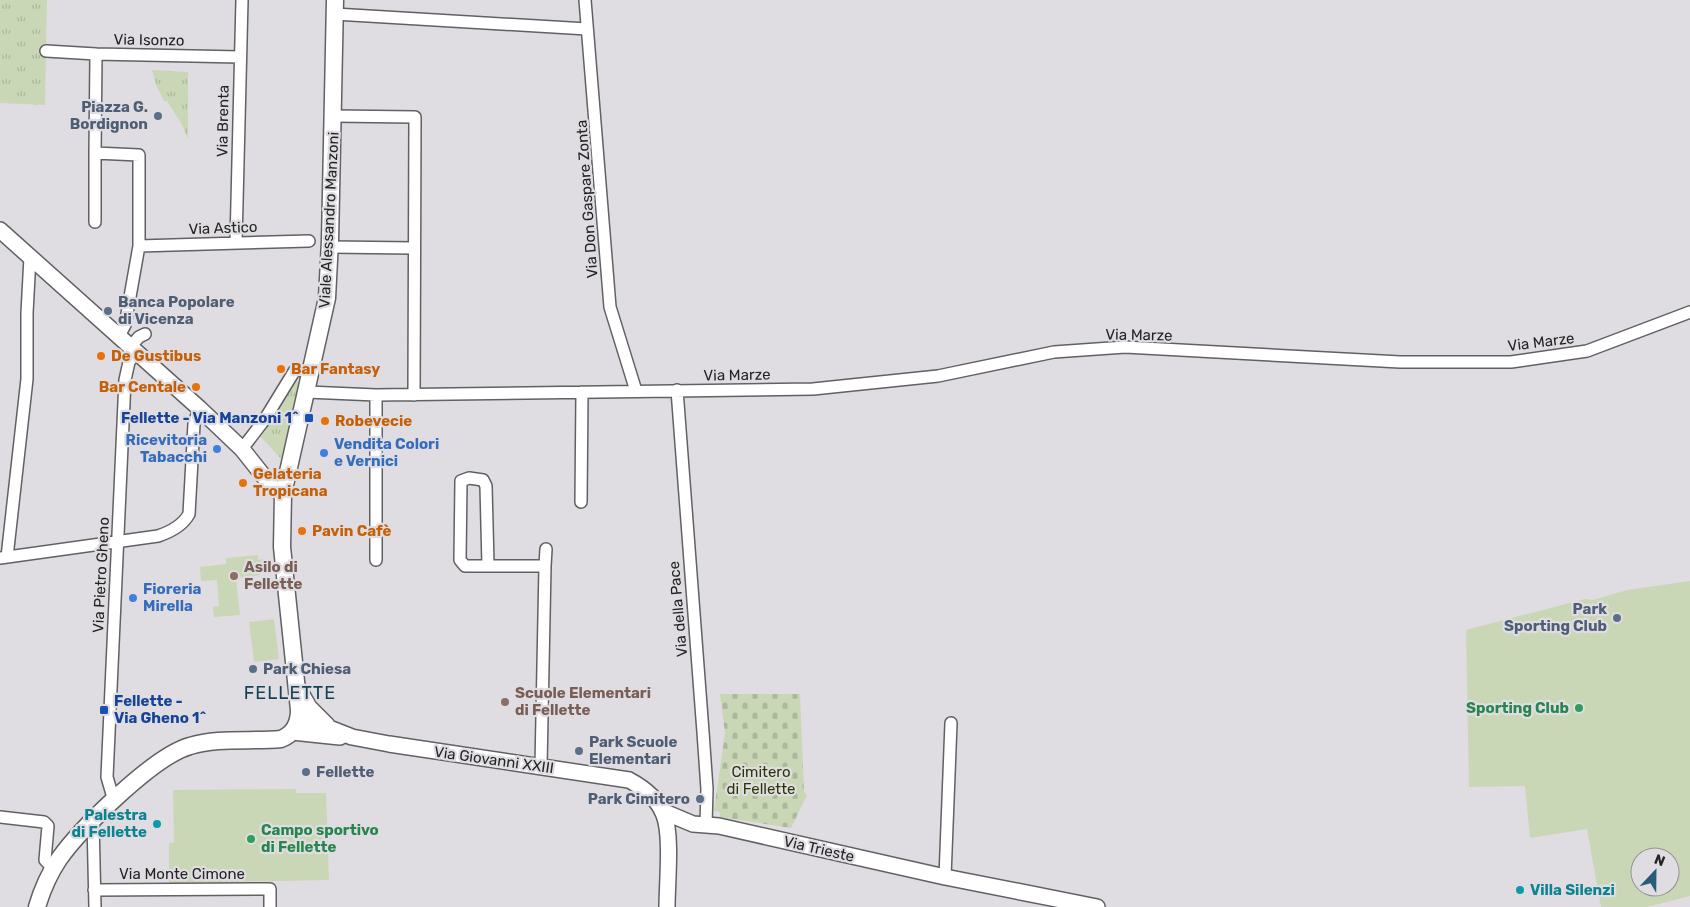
<svg xmlns="http://www.w3.org/2000/svg" width="1690" height="907" viewBox="0 0 1690 907" font-family="Rubik,sans-serif">
<defs>
<pattern id="grass-tufts" width="24" height="20" patternUnits="userSpaceOnUse" patternTransform="scale(1.25)"><rect width="24" height="20" fill="#c9d7b6"/><path d="M3 7l-1-3M5 7V3M7 7l1-3M15 17l-1-3M17 17v-4M19 17l1-3" fill="none" stroke="#acb89c"/></pattern>
<pattern id="cemetery-stones" width="16" height="16" patternUnits="userSpaceOnUse" patternTransform="scale(1.25)"><rect width="16" height="16" fill="#c9d7b6"/><path d="M2 7V4a2 2 0 0 1 4 0v3zM10 15v-3a2 2 0 0 1 4 0v3z" fill="#acb89c"/></pattern>
</defs>
<rect width="100%" height="100%" fill="#dfdde1"/>
<!-- grass -->
<path fill="url(#grass-tufts)" d="M0,0h47l-2,105 -45,-2z
M152,70l36,2v67l-7,-16 -14,-22h-3l-8,-16z
M296,381l4,2 -17,78 -22,-24z"/>
<!-- cemetery -->
<path fill="url(#cemetery-stones)" d="M720,694h80l4,98 3,3 -16,33 -71,-11v-5l-6,-1 11,-78z"/>
<!-- pitch -->
<path fill="#c9d7b6" fill-rule="evenodd" d="M258,555v5l6,-1v8h-5l1,8 -24,3 4,37 -26,2 -1,-10 6,-1 -2,-26 -16,1 -1,-14 26,-3v-6z
M1690,581v315l-43,11h-46l-14,-78 -57,9 -5,-52 -56,1 -3,-157 119,-31 8,1 34,-10zM1640,857h30v30h-30z
M274,619l5,40 -25,3 -5,-40z
M296,789v4h30l3,87 -160,3v-40l5,-1 -1,-52z"/>
<g fill="none" stroke-linecap="round" stroke-linejoin="round">
<!-- minor casing -->
<g stroke="#616064" stroke-width="14">
<path id="minor" d="M585,0l25,307 26,84
M335,14l252,15
M46,51l50,3
M333,116l82,1 -1,278
M95,222v-69
M236,242l6,-242
M139,246l170,-5
M330,247l83,1
M118,338l7,-13 14,-79v-91l-44,-2 1,-99 144,3
M130,347l9,-10 6,-3
M677,390l26,342 4,57 -1,36
M307,392l69,3 437,-6 125,-13 116,-24 71,-5 275,15h111l76,-11 103,-39
M376,395v165
M242,449l23,-30 30,-49 17,1
M581,502l1,-110
M7,557l20,-178v-66l3,-56
M0,558l158,-22c12,-4 25,-11 31,-22l5,-90 5,-16
M488,565l-2,-79 -3,-6 -14,-2 -8,3 -1,79 5,6h80l-4,200
M545,566l1,-17
M114,801l-7,-24 18,-397 4,-18 7,-10
M0,817l44,5 4,4 -3,34 8,8
M93,821l2,86
M945,877l6,-154
M94,890l176,-1v18"/>
</g>
<!-- tertiary casing -->
<g stroke="#616064" stroke-width="18">
<path id="tertiary" d="M0,230l199,178 43,41 31,39 10,6
M297,686l12,21 18,18
M298,719l13,2 41,16 37,7 240,36c15,8 29,19 35,35 8,20 3,69 3,92
M292,732l48,5
M662,811l31,13 26,2 226,51 152,30"/>
</g>
<!-- secondary casing -->
<g stroke="#616064" stroke-width="19">
<path id="secondary" d="M37,907c5,-17 12,-33 22,-48 22,-31 95,-103 131,-113 29,-9 61,-4 91,-7 13,-5 18,-16 18,-29l-17,-163 1,-53 44,-196 3,-57 5,-241"/>
</g>
<!-- minor -->
<use href="#minor" stroke="#fff" stroke-width="11"/>
<!-- tertiary -->
<use href="#tertiary" stroke="#fff" stroke-width="15"/>
<!-- secondary -->
<use href="#secondary" stroke="#fff" stroke-width="16"/>
</g>
<!-- markers -->
<g fill="#5c6f8a" stroke="#dfdde1" stroke-width="2">
<circle cx="158" cy="116" r="5"/>
<circle cx="108" cy="311" r="5"/>
<circle cx="1617" cy="618" r="5"/>
<circle cx="253" cy="669" r="5"/>
<circle cx="579" cy="751" r="5"/>
<circle cx="306" cy="772" r="5"/>
<circle cx="700" cy="799" r="5"/>
</g>
<g fill="#e8710a" stroke="#dfdde1" stroke-width="2">
<circle cx="101" cy="356" r="5"/>
<circle cx="281" cy="369" r="5"/>
<circle cx="196" cy="387" r="5"/>
<circle cx="325" cy="421" r="5"/>
<circle cx="243" cy="483" r="5"/>
<circle cx="302" cy="531" r="5"/>
</g>
<g fill="#1a4fb4" stroke="#dfdde1" stroke-width="2">
<rect x="304" y="413" width="10" height="10" rx="2.5"/>
<rect x="99" y="705" width="10" height="10" rx="2.5"/>
</g>
<g fill="#3f7fe0" stroke="#dfdde1" stroke-width="2">
<circle cx="217" cy="449" r="5"/>
<circle cx="324" cy="453" r="5"/>
<circle cx="133" cy="598" r="5"/>
</g>
<g fill="#8d6e63" stroke="#dfdde1" stroke-width="2">
<circle cx="234" cy="576" r="5"/>
<circle cx="505" cy="702" r="5"/>
</g>
<g fill="#2e9e5b" stroke="#dfdde1" stroke-width="2">
<circle cx="1579" cy="708" r="5"/>
<circle cx="251" cy="839" r="5"/>
</g>
<g fill="#0f9aa8" stroke="#dfdde1" stroke-width="2">
<circle cx="157" cy="824" r="5"/>
<circle cx="1520" cy="890" r="5"/>
</g>
<g text-anchor="middle" stroke-width="4.5" stroke-linejoin="round" paint-order="stroke">
<!-- street labels -->
<g font-size="15" fill="#242425" stroke="#dfdde1">
<text transform="translate(149 40) rotate(1)" y="5">Via Isonzo</text>
<text transform="translate(223 121) rotate(-89)" y="5">Via Brenta</text>
<text transform="translate(587 199) rotate(-94)" y="5">Via Don Gaspare Zonta</text>
<text transform="translate(329 220) rotate(-87)" y="5">Viale Alessandro Manzoni</text>
<text transform="translate(223 228) rotate(-2)" y="5">Via Astico</text>
<text transform="translate(1139 335) rotate(1)" y="5">Via Marze</text>
<text transform="translate(1541 342) rotate(-7)" y="5">Via Marze</text>
<text transform="translate(737 375) rotate(-1)" y="5">Via Marze</text>
<text transform="translate(101 575) rotate(-87)" y="5">Via Pietro Gheno</text>
<text transform="translate(678 609) rotate(-95)" y="5">Via della Pace</text>
<text transform="translate(494 760) rotate(8)" y="5">Via Giovanni XXIII</text>
<text transform="translate(819 849) rotate(13)" y="5">Via Trieste</text>
<text x="182" y="879">Via Monte Cimone</text>
</g>
<!-- service labels -->
<g font-size="15" font-weight="bold" fill="#4e5e75" stroke="#dfdde1" text-anchor="start">
<text x="148" y="112" text-anchor="end">Piazza G.<tspan x="148" dy="17">Bordignon</tspan></text>
<text x="118" y="307">Banca Popolare<tspan x="118" dy="17">di Vicenza</tspan></text>
<text x="1607" y="614" text-anchor="end">Park<tspan x="1607" dy="17">Sporting Club</tspan></text>
<text x="263" y="674">Park Chiesa</text>
<text x="589" y="747">Park Scuole<tspan x="589" dy="17">Elementari</tspan></text>
<text x="316" y="777">Fellette</text>
<text x="690" y="804" text-anchor="end">Park Cimitero</text>
</g>
<!-- food labels -->
<g font-size="15" font-weight="bold" fill="#c56008" stroke="#dfdde1" text-anchor="start">
<text x="111" y="361">De Gustibus</text>
<text x="291" y="374">Bar Fantasy</text>
<text x="186" y="392" text-anchor="end">Bar Centale</text>
<text x="335" y="426">Robevecie</text>
<text x="253" y="479">Gelateria<tspan x="253" dy="17">Tropicana</tspan></text>
<text x="312" y="536">Pavin Cafè</text>
</g>
<!-- transit labels -->
<g font-size="15" font-weight="bold" fill="#164399" stroke="#dfdde1" text-anchor="end">
<text x="299" y="423">Fellette - Via Manzoni 1^</text>
<text x="114" y="706" text-anchor="start">Fellette -<tspan x="114" dy="17">Via Gheno 1^</tspan></text>
</g>
<!-- shop labels -->
<g font-size="15" font-weight="bold" fill="#366cbe" stroke="#dfdde1" text-anchor="start">
<text x="207" y="445" text-anchor="end">Ricevitoria<tspan x="207" dy="17">Tabacchi</tspan></text>
<text x="334" y="449">Vendita Colori<tspan x="334" dy="17">e Vernici</tspan></text>
<text x="143" y="594">Fioreria<tspan x="143" dy="17">Mirella</tspan></text>
</g>
<!-- education labels -->
<g font-size="15" font-weight="bold" fill="#785e54" stroke="#dfdde1" text-anchor="start">
<text x="244" y="572">Asilo di<tspan x="244" dy="17">Fellette</tspan></text>
<text x="515" y="698">Scuole Elementari<tspan x="515" dy="17">di Fellette</tspan></text>
</g>
<!-- leisure labels -->
<g font-size="15" font-weight="bold" fill="#27864d" stroke="#dfdde1" text-anchor="end">
<text x="1569" y="713">Sporting Club</text>
<text x="261" y="835" text-anchor="start">Campo sportivo<tspan x="261" dy="17">di Fellette</tspan></text>
</g>
<!-- park labels -->
<g font-size="15" fill="#293804" stroke="#dfdde1">
<text x="761" y="777">Cimitero<tspan x="761" dy="17">di Fellette</tspan></text>
</g>
<!-- culture labels -->
<g font-size="15" font-weight="bold" fill="#0d838f" stroke="#dfdde1" text-anchor="end">
<text x="147" y="820">Palestra<tspan x="147" dy="17">di Fellette</tspan></text>
<text x="1530" y="895" text-anchor="start">Villa Silenzi</text>
</g>
<!-- quarter labels -->
<g font-size="18" letter-spacing="1" fill="#164056" stroke="#dfdde1">
<text x="290" y="699">FELLETTE</text>
</g>
</g>
<!-- north arrow -->
<g transform="translate(1655 872) rotate(22)"><circle r="24" fill="#dfdde1" stroke="#949396"/>
<path d="M0-4L9 19L0 12L-9 19Z" fill="#285c78"/>
<text y="-8" font-size="14" font-weight="bold" text-anchor="middle" fill="#242425">N</text>
</g>
</svg>
